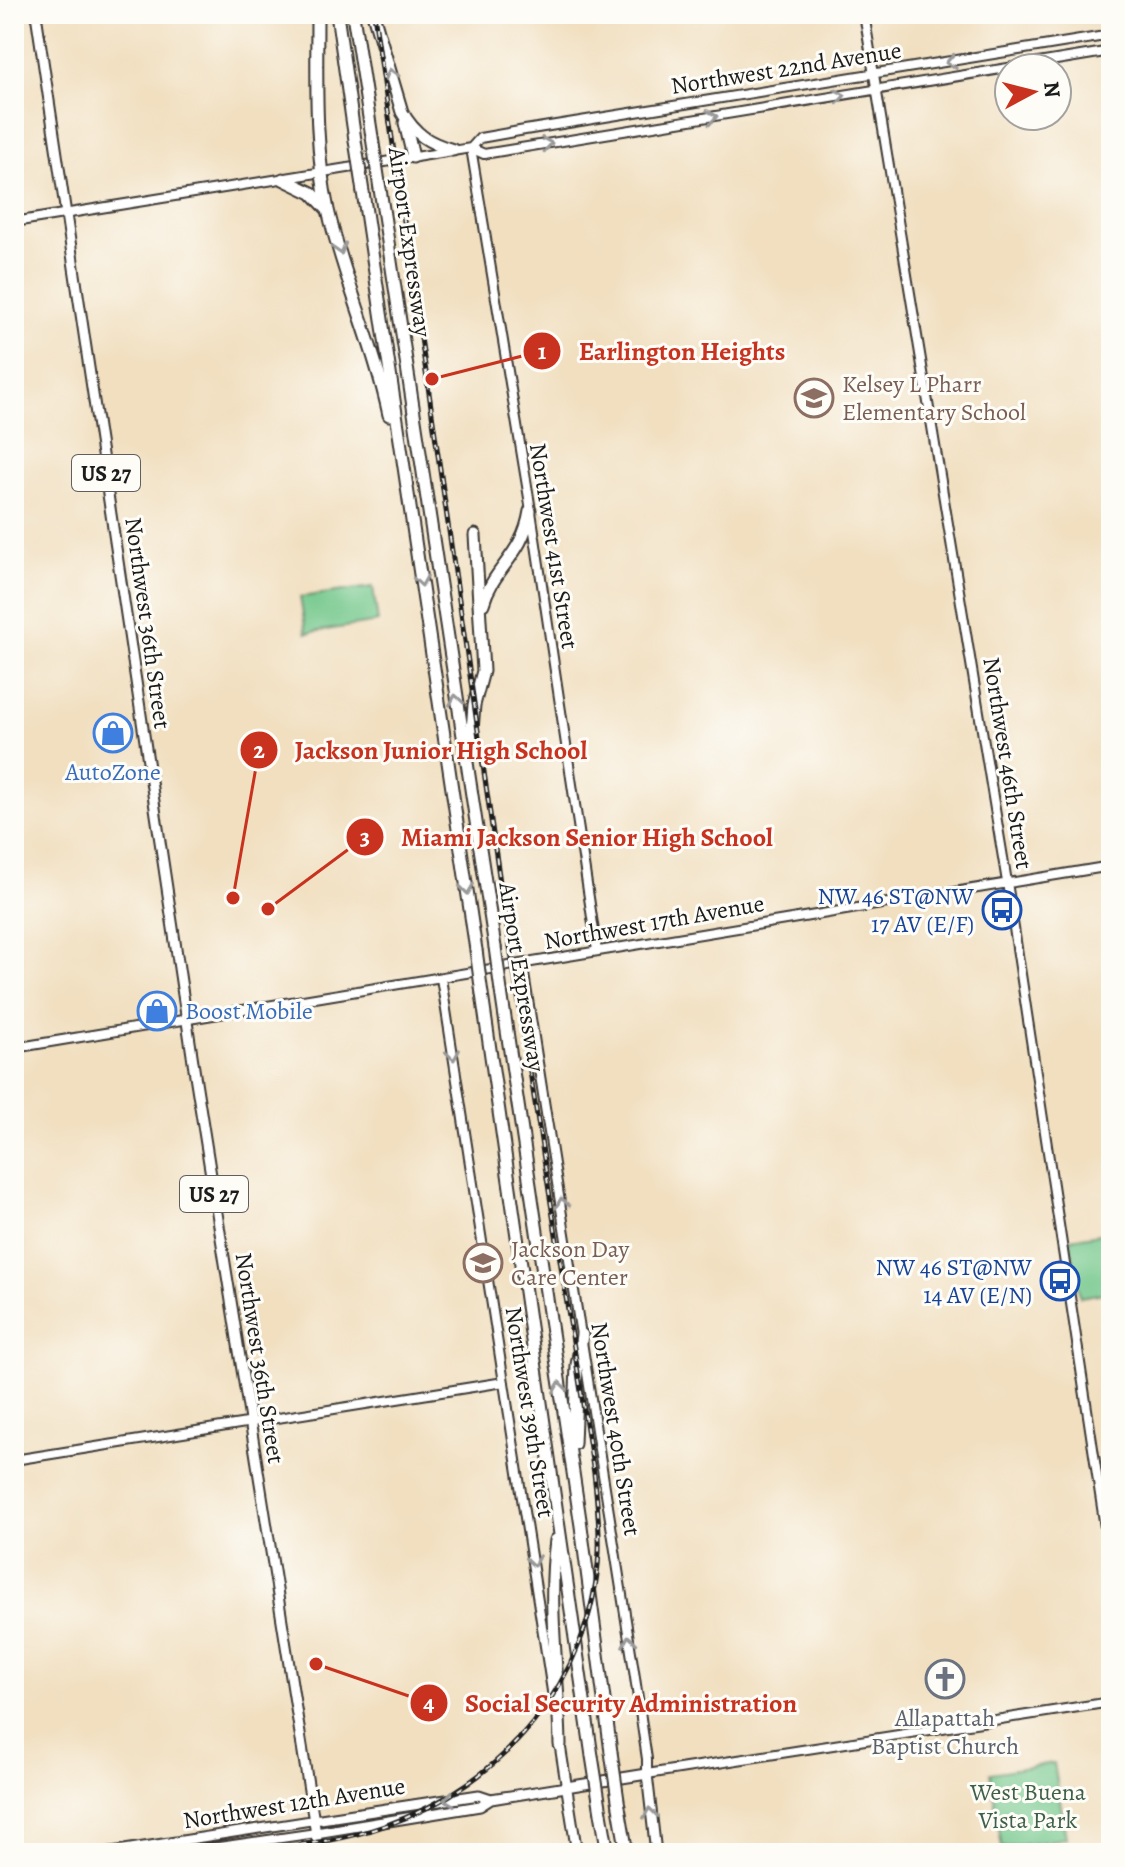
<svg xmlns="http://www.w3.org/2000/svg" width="1125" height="1867" viewBox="0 0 1125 1867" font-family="Alegreya,serif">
<rect width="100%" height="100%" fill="#fdfcf7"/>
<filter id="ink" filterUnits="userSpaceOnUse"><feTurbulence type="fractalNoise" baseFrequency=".0125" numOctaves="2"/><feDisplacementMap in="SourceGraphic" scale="16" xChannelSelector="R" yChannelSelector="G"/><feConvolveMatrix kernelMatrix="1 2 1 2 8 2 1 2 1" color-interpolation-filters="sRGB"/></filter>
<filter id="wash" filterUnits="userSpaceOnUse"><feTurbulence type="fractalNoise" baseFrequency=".006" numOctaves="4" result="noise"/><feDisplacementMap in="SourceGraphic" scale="32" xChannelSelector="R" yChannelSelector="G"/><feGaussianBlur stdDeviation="1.8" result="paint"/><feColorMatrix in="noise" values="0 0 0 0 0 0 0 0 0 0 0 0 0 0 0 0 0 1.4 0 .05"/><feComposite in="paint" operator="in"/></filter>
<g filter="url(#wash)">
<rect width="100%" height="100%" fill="#f1dfc0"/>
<!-- green -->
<path fill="#73c78b" stroke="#487254" stroke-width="2" d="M373,587l5,35 -72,11 -6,-36z
M1111,1232v60l-31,5 -10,-58z
M1054,1763l12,75 -64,10 -12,-75z"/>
</g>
<g filter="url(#ink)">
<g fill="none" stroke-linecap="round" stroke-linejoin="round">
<!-- secondary casing -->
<g stroke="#3c3935" stroke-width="12">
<path id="secondary" d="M864,14l143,868 104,685
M471,148l58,350 68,453
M471,148l9,-10 45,-8 586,-95
M14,222l457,-74 13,6 627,-103
M525,964l-1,10 110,697 13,88v15l464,-72
M441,978l113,726
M14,1048l1097,-182
M14,1460l490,-78
M102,1853l212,-33
M178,1853l138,-20"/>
</g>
<!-- primary casing -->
<g stroke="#3c3935" stroke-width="13">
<path id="primary" d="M36,14l159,1061 124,778
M560,1745l17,108
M314,1820l165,-25 12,4
M316,1833l164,-27 11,-7 156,-25 9,79"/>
</g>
<!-- highway casing -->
<g stroke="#3c3935" stroke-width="15">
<path id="highway" d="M317,14c0,66 -3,131 11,196 16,69 46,135 61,205
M337,14l18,126
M353,14l19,123
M373,14l29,98c13,23 27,31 51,38
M405,123l8,34
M283,179l29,14 16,17
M380,189l115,758
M363,192l113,758
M483,604c10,-36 40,-48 47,-93
M470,756l4,-51 9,-34 -8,-136
M501,991l80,535 30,226
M482,994l110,762
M574,1444l3,-79 5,-30
M556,1540c-9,67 3,137 4,205
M619,1807l8,46
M601,1813l7,40"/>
</g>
<!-- secondary -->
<use href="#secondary" stroke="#fff" stroke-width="8"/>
<!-- primary -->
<use href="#primary" stroke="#fff" stroke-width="9"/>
<!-- highway -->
<use href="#highway" stroke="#fff" stroke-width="11"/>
<!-- rail casing -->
<g stroke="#1c1c1c" stroke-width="5">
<path id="rail" d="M241,1853c47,-7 98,-11 143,-27 120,-41 208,-146 215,-274 1,-27 -2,-53 -5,-79l-92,-577 -128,-882"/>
</g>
<!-- rail -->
<use href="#rail" stroke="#fdfcf7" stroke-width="2" stroke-dasharray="6" stroke-linecap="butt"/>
<!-- highway-bridge casing -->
<g stroke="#3c3935" stroke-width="15" stroke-linecap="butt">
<path id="highway-bridge" d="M372,137l8,52
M355,140l8,52
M495,947l6,44
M476,950l6,44
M611,1752l8,55
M592,1756l9,57"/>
</g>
<!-- highway-bridge -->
<use href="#highway-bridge" stroke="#fff" stroke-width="11"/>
</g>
<!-- one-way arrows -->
<defs><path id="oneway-chevron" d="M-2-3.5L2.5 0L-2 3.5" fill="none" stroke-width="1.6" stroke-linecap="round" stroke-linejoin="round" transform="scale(2)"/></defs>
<g stroke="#999">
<use href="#oneway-chevron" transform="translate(951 62) rotate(170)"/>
<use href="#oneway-chevron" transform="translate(391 74) rotate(-107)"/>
<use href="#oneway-chevron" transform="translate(840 96) rotate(-9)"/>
<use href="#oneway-chevron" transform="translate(712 117) rotate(-9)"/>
<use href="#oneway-chevron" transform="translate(547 144) rotate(-9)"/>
<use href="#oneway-chevron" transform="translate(340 249) rotate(73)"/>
<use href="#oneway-chevron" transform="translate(421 581) rotate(81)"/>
<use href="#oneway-chevron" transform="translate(456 700) rotate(-99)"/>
<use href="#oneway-chevron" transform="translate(467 889) rotate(82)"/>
<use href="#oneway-chevron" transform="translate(453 1055) rotate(81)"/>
<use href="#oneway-chevron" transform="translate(562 1203) rotate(-99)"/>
<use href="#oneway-chevron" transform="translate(560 1387) rotate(-98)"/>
<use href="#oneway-chevron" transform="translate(533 1561) rotate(81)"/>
<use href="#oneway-chevron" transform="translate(629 1641) rotate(-100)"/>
<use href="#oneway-chevron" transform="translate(449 1799) rotate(172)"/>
<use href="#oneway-chevron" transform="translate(650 1813) rotate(-98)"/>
</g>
</g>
<!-- icons -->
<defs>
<g id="school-ring" transform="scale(2)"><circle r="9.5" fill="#fdfcf7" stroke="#8d6e63" stroke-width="1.5"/><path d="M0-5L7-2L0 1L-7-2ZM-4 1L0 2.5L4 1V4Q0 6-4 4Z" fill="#8d6e63"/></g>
<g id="shop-ring" transform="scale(2)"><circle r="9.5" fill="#fdfcf7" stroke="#3f7fe0" stroke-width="1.5"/><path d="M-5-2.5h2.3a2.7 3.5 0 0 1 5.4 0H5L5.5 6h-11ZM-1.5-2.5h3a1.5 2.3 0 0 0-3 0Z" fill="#3f7fe0"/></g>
<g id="bus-ring" transform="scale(2)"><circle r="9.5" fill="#fdfcf7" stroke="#1a4fb4" stroke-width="1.5"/><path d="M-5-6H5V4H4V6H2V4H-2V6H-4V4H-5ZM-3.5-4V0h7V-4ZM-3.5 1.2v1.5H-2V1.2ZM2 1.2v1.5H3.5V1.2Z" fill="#1a4fb4"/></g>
<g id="church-ring" transform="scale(2)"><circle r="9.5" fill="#fdfcf7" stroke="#6b7280" stroke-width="1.5"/><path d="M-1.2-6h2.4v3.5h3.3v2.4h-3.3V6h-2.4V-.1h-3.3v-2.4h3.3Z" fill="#6b7280"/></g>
</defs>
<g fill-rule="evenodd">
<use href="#school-ring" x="814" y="398"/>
<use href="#shop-ring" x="113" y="733"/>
<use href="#bus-ring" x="1002" y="910"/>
<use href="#shop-ring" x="157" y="1011"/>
<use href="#school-ring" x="483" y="1263"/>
<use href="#bus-ring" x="1060" y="1281"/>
<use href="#church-ring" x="945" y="1679"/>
</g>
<g text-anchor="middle" stroke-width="6" stroke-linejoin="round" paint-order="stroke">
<!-- shield labels -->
<g fill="#fdfcf7" stroke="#605f5e" stroke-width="2">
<rect x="72" y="455" width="68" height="36" rx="6"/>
<rect x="180" y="1176" width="68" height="36" rx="6"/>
</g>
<g font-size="22" font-weight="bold" fill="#1c1c1c">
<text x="106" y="481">US 27</text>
<text x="214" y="1202">US 27</text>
</g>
<!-- street labels -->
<g font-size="24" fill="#1c1c1c" stroke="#fdfcf7">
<text transform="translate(786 68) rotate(-9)" y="8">Northwest 22nd Avenue</text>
<text transform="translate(410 242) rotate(82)" y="8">Airport Expressway</text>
<text transform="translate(554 546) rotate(81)" y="8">Northwest 41st Street</text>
<text transform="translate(148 623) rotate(82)" y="8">Northwest 36th Street</text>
<text transform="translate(1008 763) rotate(81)" y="8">Northwest 46th Street</text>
<text transform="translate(654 922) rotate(-10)" y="8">Northwest 17th Avenue</text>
<text transform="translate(522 977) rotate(81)" y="8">Airport Expressway</text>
<text transform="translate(260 1358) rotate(81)" y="8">Northwest 36th Street</text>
<text transform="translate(530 1412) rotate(81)" y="8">Northwest 39th Street</text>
<text transform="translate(616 1429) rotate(81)" y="8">Northwest 40th Street</text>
<text transform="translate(294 1803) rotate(-9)" y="8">Northwest 12th Avenue</text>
</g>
<!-- education labels -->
<g font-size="24" fill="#785e54" stroke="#fdfcf7" text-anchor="start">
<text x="842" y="392">Kelsey L Pharr<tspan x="842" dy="28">Elementary School</tspan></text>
<text x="511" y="1257">Jackson Day<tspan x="511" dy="28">Care Center</tspan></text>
</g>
<!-- shop labels -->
<g font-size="24" fill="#366cbe" stroke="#fdfcf7">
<text x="113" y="780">AutoZone</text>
<text x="185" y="1019" text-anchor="start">Boost Mobile</text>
</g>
<!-- transit labels -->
<g font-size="24" fill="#164399" stroke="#fdfcf7" text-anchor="end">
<text x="974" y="904">NW 46 ST@NW<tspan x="974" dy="28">17 AV (E/F)</tspan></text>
<text x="1032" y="1275">NW 46 ST@NW<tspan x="1032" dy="28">14 AV (E/N)</tspan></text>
</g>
<!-- worship labels -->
<g font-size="24" fill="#5b616d" stroke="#fdfcf7">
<text x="945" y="1726">Allapattah<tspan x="945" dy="28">Baptist Church</tspan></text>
</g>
<!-- park labels -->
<g font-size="24" fill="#3f6048" stroke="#fdfcf7">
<text x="1028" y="1800">West Buena<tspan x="1028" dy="28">Vista Park</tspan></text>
</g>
</g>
<!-- callouts -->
<path fill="none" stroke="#c8321e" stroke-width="3" d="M432 379L542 351M233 898L259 750M268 909L365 837M316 1664L429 1703"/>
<g fill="#c8321e" stroke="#fdfcf7" stroke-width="3">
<circle cx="432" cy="379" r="8"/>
<circle cx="233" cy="898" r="8"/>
<circle cx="268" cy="909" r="8"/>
<circle cx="316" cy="1664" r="8"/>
<circle cx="542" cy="351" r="20"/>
<circle cx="259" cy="750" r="20"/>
<circle cx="365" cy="837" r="20"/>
<circle cx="429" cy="1703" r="20"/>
</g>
<g font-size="24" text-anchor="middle" font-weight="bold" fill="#fff">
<text x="542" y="359">1</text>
<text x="259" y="758">2</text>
<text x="365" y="845">3</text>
<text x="429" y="1711">4</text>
</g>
<g font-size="26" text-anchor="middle" font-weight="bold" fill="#c8321e" stroke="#fdfcf7" stroke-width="6" stroke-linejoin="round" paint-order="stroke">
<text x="682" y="360">Earlington Heights</text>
<text x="441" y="759">Jackson Junior High School</text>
<text x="587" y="846">Miami Jackson Senior High School</text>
<text x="631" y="1712">Social Security Administration</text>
</g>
<!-- margin -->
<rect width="1125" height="1867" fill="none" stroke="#fdfcf7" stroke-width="48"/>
<!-- north arrow -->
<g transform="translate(1033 92) rotate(83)"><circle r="38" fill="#fdfcf7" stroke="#a3a29f" stroke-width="2"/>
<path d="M0-6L14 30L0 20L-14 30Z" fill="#c8321e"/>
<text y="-12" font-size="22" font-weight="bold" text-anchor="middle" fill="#1c1c1c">N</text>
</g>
</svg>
